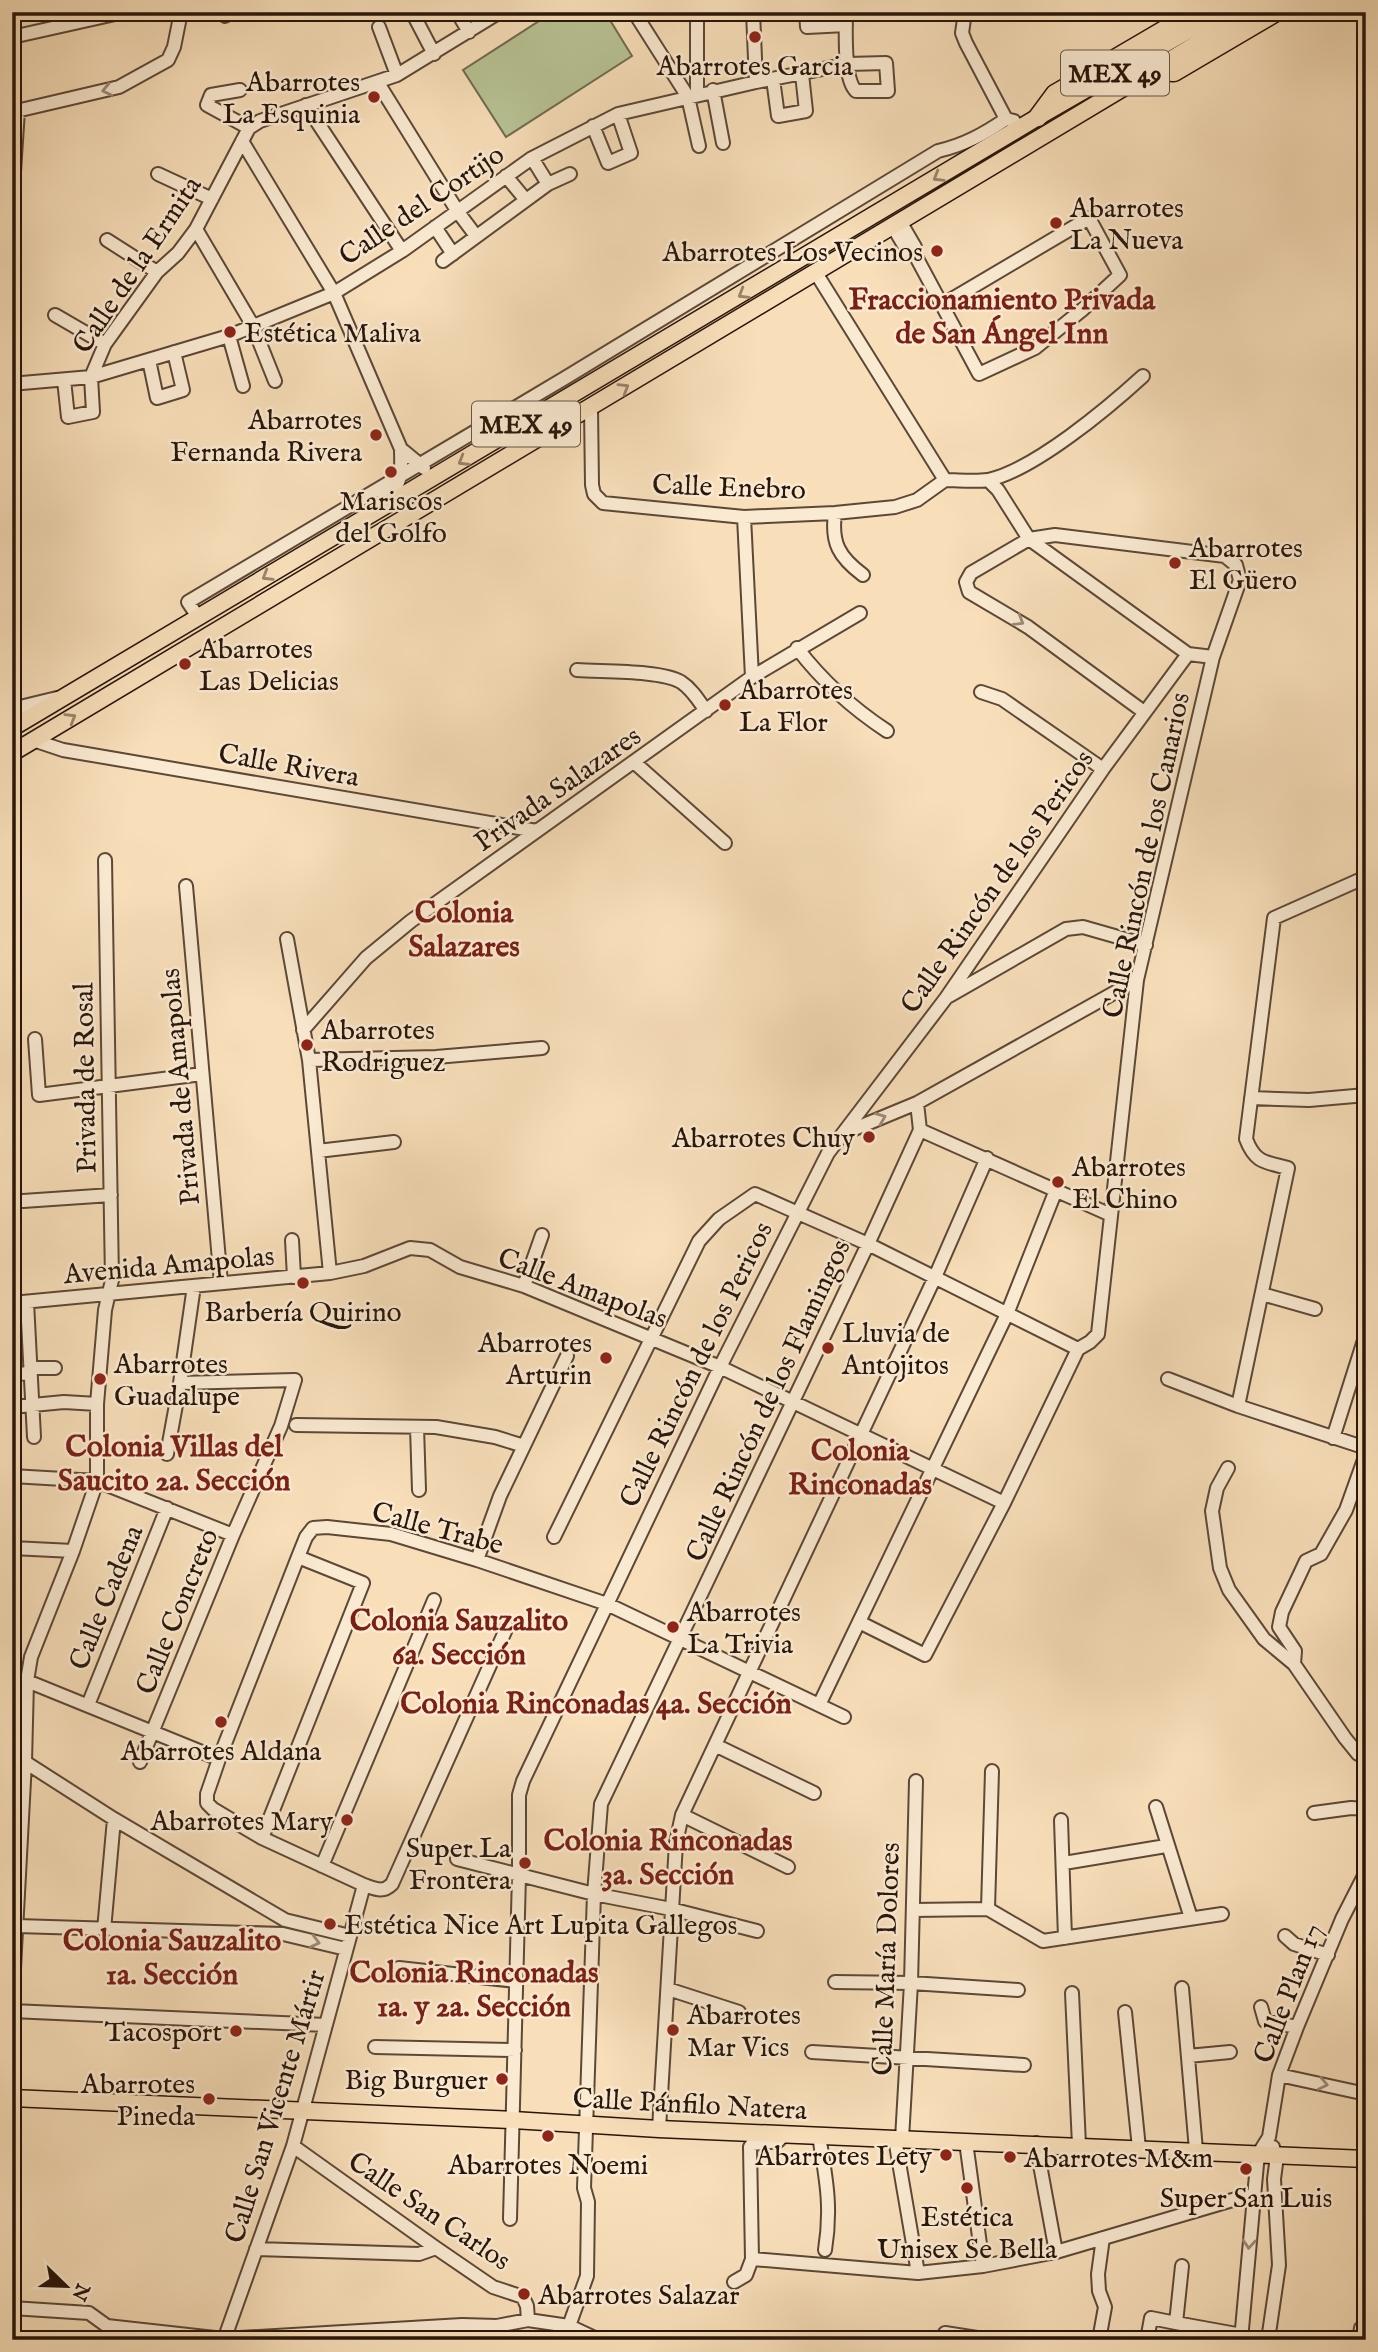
<svg xmlns="http://www.w3.org/2000/svg" width="1378" height="2352" viewBox="0 0 1378 2352" font-family="'IM FELL English',serif">
<rect width="100%" height="100%" fill="#f8dfba"/>
<filter id="stains"><feTurbulence type="fractalNoise" baseFrequency=".00286" numOctaves="4"/><feColorMatrix values="0 0 0 0 .2 0 0 0 0 .09 0 0 0 0 .02 0 0 0 .5 -.17"/></filter>
<radialGradient id="worn" r=".72"><stop offset=".6" stop-color="#630" stop-opacity="0"/><stop offset="1" stop-color="#630" stop-opacity=".3"/></radialGradient>
<!-- green -->
<path fill="#b8c394" stroke="#706c50" stroke-width="2" d="M553,12h52l27,44 -126,81 -43,-67z"/>
<g fill="none" stroke-linecap="round" stroke-linejoin="round">
<!-- minor casing -->
<g stroke="#5c4837" stroke-width="16">
<path id="minor" d="M412,12l22,42
M457,12l12,20
M634,12l54,85 11,49
M697,12v82
M753,12l3,70
M806,12l1,15 39,-2
M965,12l-3,21 4,10 40,76 8,2
M225,16l1,-4
M379,27l18,48
M12,37l112,-25
M773,79l5,37 28,-5 -4,-37
M378,83l80,129 18,24
M240,90l-29,5 -4,10 42,23
M713,90l10,53
M306,105l96,146
M12,112l107,-25 49,-27 6,-13 7,-35
M593,126l15,37 23,-10 -13,-39
M242,141l92,152 67,156 23,19
M532,158l16,26
M158,174l54,25
M506,176l19,23
M12,203l6,-93
M901,223l14,24 -1,6
M435,227l18,27
M893,227l15,25 6,1 65,121 56,-26 47,-38 38,-35 -31,-57 -147,87
M196,229l57,97 22,55
M107,240l50,32
M443,261l105,-77 22,-10
M816,273l129,207
M55,315l50,29
M229,336l14,50
M149,360l8,38 26,-8 -9,-38
M64,380l4,37 25,-5 -2,-35 14,-33 52,-72 21,-19 18,-24 53,-101 11,-7 137,-46 103,-63
M22,383l69,-6 138,-41 105,-43 68,-42 130,-93 86,-44 138,-32 92,-18 38,-1 2,28h-32c-13,-12 -10,-61 -10,-79
M591,408l1,77 2,9 9,9 141,14 91,-4 60,-6 22,-7 28,-20
M945,480c13,0 29,2 43,0 46,-10 120,-72 155,-104
M988,480l10,10 31,49 159,115 25,3
M375,509c5,-9 14,-13 20,-21 8,-11 6,-26 6,-39
M835,513c-4,30 4,44 28,62
M744,517l8,160
M198,617l-10,-15 377,-224 373,-227c26,-6 46,-17 68,-32
M797,648c26,34 55,60 90,83
M577,670c25,2 84,0 104,12 11,7 18,19 25,29
M981,692l21,7 101,70
M12,712l12,-6 33,-8
M33,740l30,10 474,81
M635,763l90,80
M186,886l35,397
M287,939l22,121 21,213
M949,996l117,-67 17,-2 63,18
M303,1030l63,-72 45,-37 341,-244 108,-64
M35,1039l4,56 163,-21
M309,1060l127,-3 106,-9
M1251,1098l58,2 57,-5
M920,1130l191,85
M847,1132l70,-29 220,-123
M318,1151l76,-9
M23,1201l88,-6
M292,1240l2,37
M524,1286l18,-51
M1262,1294l53,15
M27,1302l7,135
M12,1303l318,-30 34,-7 46,-18 20,2 30,17 64,19 196,81 284,136
M30,1368h25
M12,1374l18,-1
M1168,1379l70,27 128,42
M1238,1406l50,-238c-23,-6 -33,-5 -42,-29l28,-221 92,-41
M12,1407l52,-5 33,2
M296,1425l140,2 59,10 29,9
M417,1427l2,63
M1333,1438l33,-104
M167,1454l13,-71 14,-97
M1228,1468l-11,20 -5,23 8,57 9,22 35,49 30,25 51,74 13,16 8,2
M12,1476l85,5 136,54
M554,1537l145,-296 20,-22 36,-25 113,50 210,105
M12,1548l61,3
M477,1560l23,-64 67,-140
M859,1622l66,33 79,-152 74,-154 12,-7 8,-8 39,-354 76,-323 27,-77 -4,-15 -11,-9 -170,-21 -26,4 -58,34 -5,9 3,10 59,35 116,85
M507,1627l-115,257c-9,9 -16,5 -28,1l-102,-47 -49,-29 -6,-6v-9l12,-35 79,-202 8,-20 7,-9 14,-1 64,7 86,26 130,44 237,113
M1294,1664l1,-13 -16,-24 3,-15 24,-51 15,-7 25,-44 20,-56
M27,1681l192,78
M88,1705l79,-197
M819,1705l188,-391 49,-124
M715,1745l99,48
M25,1762l89,57 171,101 65,16
M140,1762l93,-227 48,-109 14,-46 -115,3
M1156,1807l35,111
M1314,1813l37,-5 15,1
M682,1815l106,52
M1061,1820l4,118
M262,1838l101,-255 -65,-26
M457,1859l137,35 77,15 86,22
M1064,1863l102,-17
M322,1866l112,-266
M988,1909l4,-138
M913,1910l75,-1 55,32 179,-27
M17,1926l266,8 63,15
M104,1930l10,-111
M1285,1936l9,8 34,11
M399,1968l117,13
M835,1982l76,1 107,7
M1182,1988l14,162
M668,1989l71,23
M1072,1993l7,152
M12,2006l13,-244 2,-81 4,-24 42,-106 24,-70v-77l8,-94 7,-30 -7,-420
M1261,2007l4,14 32,6
M12,2011l314,14
M1125,2012l14,136
M375,2047l140,3
M812,2052l212,13
M1188,2056l42,-4
M1279,2075l87,19
M659,2129l17,-286 6,-28 253,-538 52,-119
M819,2136c7,42 13,71 6,114
M895,2139l23,134
M902,2139l9,-156 5,-202
M966,2142l17,124
M1036,2143l20,109
M293,2146l143,102 57,39 30,10 4,9 1,14
M510,2219l9,-344v-80l4,-14 197,-414 108,-214 118,-155 157,-229 85,-115
M256,2249l163,5 17,-6
M752,2259l166,14 65,-7 73,-14 197,-58
M734,2282l12,-7 6,-16 -2,-112 2,-3 26,-3 7,-7
M12,2308l77,5 18,13 117,13 238,-14 35,1 31,-6 41,6 30,14
M1176,2323l66,12
M945,2333l45,7
M224,2340l69,-194 71,-261
M570,2340l-1,-14 18,-50 1,-74 -4,-14 10,-294 7,-90 267,-560 52,-114 -3,-27
M1099,2340l6,-33 -6,-16 -1,-17 5,-36
M1147,2340l4,-22 25,5 6,-57
M1241,2340l16,-176 2,-11 10,-16 10,-62 18,-48 45,-108 24,-47
M1268,2340l11,-75 -5,-86 2,-15 -3,-17
M1359,2340l2,-12 5,1"/>
</g>
<!-- major casing -->
<g stroke="#28150b" stroke-width="19">
<path id="major" d="M12,728l1026,-611 182,-105
M12,753l1238,-741
M12,2098l501,22 146,9 707,30"/>
</g>
<!-- highway casing -->
<g stroke="#28150b" stroke-width="21">
<path id="highway" d="M1155,71l19,1 102,-60
M1038,117l17,-23 140,-82"/>
</g>
<!-- minor -->
<use href="#minor" stroke="#faead2" stroke-width="12"/>
<!-- major -->
<use href="#major" stroke="#f8dfba" stroke-width="16"/>
<!-- highway -->
<use href="#highway" stroke="#f8dfba" stroke-width="18"/>
</g>
<!-- one-way arrows -->
<defs><path id="oneway-chevron" d="M-2-3.5L2.5 0L-2 3.5" fill="none" stroke-width="1.6" stroke-linecap="round" stroke-linejoin="round" transform="scale(1.75)"/></defs>
<g stroke="#9c8a78">
<use href="#oneway-chevron" transform="translate(107 90) rotate(167)"/>
<use href="#oneway-chevron" transform="translate(1019 621) rotate(31)"/>
<use href="#oneway-chevron" transform="translate(881 1118) rotate(-22)"/>
<use href="#oneway-chevron" transform="translate(315 1942) rotate(14)"/>
<use href="#oneway-chevron" transform="translate(1323 2084) rotate(12)"/>
<use href="#oneway-chevron" transform="translate(1249 2244) rotate(94)"/>
</g>
<g stroke="#9a846b">
<use href="#oneway-chevron" transform="translate(938 177) rotate(149)"/>
<use href="#oneway-chevron" transform="translate(743 294) rotate(149)"/>
<use href="#oneway-chevron" transform="translate(624 388) rotate(-31)"/>
<use href="#oneway-chevron" transform="translate(463 461) rotate(149)"/>
<use href="#oneway-chevron" transform="translate(267 576) rotate(149)"/>
<use href="#oneway-chevron" transform="translate(71 718) rotate(-31)"/>
</g>
<!-- markers -->
<g fill="#8f2418" stroke="#faead2" stroke-width="2.5">
<circle cx="755" cy="37" r="7"/>
<circle cx="374" cy="97" r="7"/>
<circle cx="1056" cy="223" r="7"/>
<circle cx="937" cy="251" r="7"/>
<circle cx="230" cy="332" r="7"/>
<circle cx="376" cy="435" r="7"/>
<circle cx="391" cy="472" r="7"/>
<circle cx="1175" cy="563" r="7"/>
<circle cx="185" cy="664" r="7"/>
<circle cx="725" cy="705" r="7"/>
<circle cx="307" cy="1045" r="7"/>
<circle cx="869" cy="1137" r="7"/>
<circle cx="1058" cy="1182" r="7"/>
<circle cx="303" cy="1283" r="7"/>
<circle cx="828" cy="1348" r="7"/>
<circle cx="606" cy="1358" r="7"/>
<circle cx="100" cy="1379" r="7"/>
<circle cx="673" cy="1627" r="7"/>
<circle cx="221" cy="1722" r="7"/>
<circle cx="347" cy="1820" r="7"/>
<circle cx="525" cy="1863" r="7"/>
<circle cx="330" cy="1924" r="7"/>
<circle cx="673" cy="2030" r="7"/>
<circle cx="236" cy="2031" r="7"/>
<circle cx="502" cy="2079" r="7"/>
<circle cx="209" cy="2099" r="7"/>
<circle cx="548" cy="2136" r="7"/>
<circle cx="946" cy="2155" r="7"/>
<circle cx="1010" cy="2157" r="7"/>
<circle cx="1246" cy="2169" r="7"/>
<circle cx="967" cy="2188" r="7"/>
<circle cx="524" cy="2294" r="7"/>
</g>
<g text-anchor="middle" stroke-width="5" stroke-linejoin="round" paint-order="stroke">
<!-- shield labels -->
<g fill="#faead2" stroke="#675547" stroke-width="2">
<rect x="1061" y="50.5" width="108" height="45" rx="5"/>
<rect x="472" y="401.5" width="108" height="45" rx="5"/>
</g>
<g font-size="26" font-weight="bold" fill="#28150b">
<text x="1115" y="82">MEX 49</text>
<text x="526" y="433">MEX 49</text>
</g>
<!-- poi labels -->
<g font-size="28" fill="#28150b" stroke="#faead2" text-anchor="start">
<text x="755" y="75" text-anchor="middle">Abarrotes Garcia</text>
<text x="360" y="91" text-anchor="end">Abarrotes<tspan x="360" dy="32">La Esquinia</tspan></text>
<text x="1070" y="217">Abarrotes<tspan x="1070" dy="32">La Nueva</tspan></text>
<text x="923" y="261" text-anchor="end">Abarrotes Los Vecinos</text>
<text x="244" y="342">Estética Maliva</text>
<text x="362" y="429" text-anchor="end">Abarrotes<tspan x="362" dy="32">Fernanda Rivera</tspan></text>
<text x="391" y="510" text-anchor="middle">Mariscos<tspan x="391" dy="32">del Golfo</tspan></text>
<text x="1189" y="557">Abarrotes<tspan x="1189" dy="32">El Güero</tspan></text>
<text x="199" y="658">Abarrotes<tspan x="199" dy="32">Las Delicias</tspan></text>
<text x="739" y="699">Abarrotes<tspan x="739" dy="32">La Flor</tspan></text>
<text x="321" y="1039">Abarrotes<tspan x="321" dy="32">Rodriguez</tspan></text>
<text x="855" y="1147" text-anchor="end">Abarrotes Chuy</text>
<text x="1072" y="1176">Abarrotes<tspan x="1072" dy="32">El Chino</tspan></text>
<text x="303" y="1321" text-anchor="middle">Barbería Quirino</text>
<text x="842" y="1342">Lluvia de<tspan x="842" dy="32">Antojitos</tspan></text>
<text x="592" y="1352" text-anchor="end">Abarrotes<tspan x="592" dy="32">Arturin</tspan></text>
<text x="114" y="1373">Abarrotes<tspan x="114" dy="32">Guadalupe</tspan></text>
<text x="687" y="1621">Abarrotes<tspan x="687" dy="32">La Trivia</tspan></text>
<text x="221" y="1760" text-anchor="middle">Abarrotes Aldana</text>
<text x="333" y="1830" text-anchor="end">Abarrotes Mary</text>
<text x="511" y="1857" text-anchor="end">Super La<tspan x="511" dy="32">Frontera</tspan></text>
<text x="344" y="1934">Estética Nice Art Lupita Gallegos</text>
<text x="687" y="2024">Abarrotes<tspan x="687" dy="32">Mar Vics</tspan></text>
<text x="222" y="2041" text-anchor="end">Tacosport</text>
<text x="488" y="2089" text-anchor="end">Big Burguer</text>
<text x="195" y="2093" text-anchor="end">Abarrotes<tspan x="195" dy="32">Pineda</tspan></text>
<text x="932" y="2165" text-anchor="end">Abarrotes Lety</text>
<text x="1024" y="2167">Abarrotes M&amp;m</text>
<text x="548" y="2174" text-anchor="middle">Abarrotes Noemi</text>
<text x="1246" y="2207" text-anchor="middle">Super San Luis</text>
<text x="967" y="2226" text-anchor="middle">Estética<tspan x="967" dy="32">Unisex Se Bella</tspan></text>
<text x="538" y="2304">Abarrotes Salazar</text>
</g>
<!-- street labels -->
<g font-size="28" fill="#28150b" stroke="#faead2">
<text transform="translate(421 204) rotate(-34)" y="10">Calle del Cortijo</text>
<text transform="translate(136 264) rotate(-56)" y="10">Calle de la Ermita</text>
<text transform="translate(729 486) rotate(2)" y="10">Calle Enebro</text>
<text transform="translate(289 764) rotate(10)" y="10">Calle Rivera</text>
<text transform="translate(557 788) rotate(-35)" y="10">Privada Salazares</text>
<text transform="translate(1145 855) rotate(-78)" y="10">Calle Rincón de los Canarios</text>
<text transform="translate(996 881) rotate(-55)" y="10">Calle Rincón de los Pericos</text>
<text transform="translate(84 1078) rotate(-91)" y="10">Privada de Rosal</text>
<text transform="translate(179 1087) rotate(-95)" y="10">Privada de Amapolas</text>
<text transform="translate(169 1264) rotate(-5)" y="10">Avenida Amapolas</text>
<text transform="translate(583 1287) rotate(21)" y="10">Calle Amapolas</text>
<text transform="translate(695 1364) rotate(-64)" y="10">Calle Rincón de los Pericos</text>
<text transform="translate(767 1400) rotate(-65)" y="10">Calle Rincón de los Flamingos</text>
<text transform="translate(438 1527) rotate(15)" y="10">Calle Trabe</text>
<text transform="translate(105 1597) rotate(-68)" y="10">Calle Cadena</text>
<text transform="translate(176 1611) rotate(-68)" y="10">Calle Concreto</text>
<text transform="translate(885 1959) rotate(-88)" y="10">Calle María Dolores</text>
<text transform="translate(1287 1993) rotate(-69)" y="10">Calle Plan 17</text>
<text transform="translate(690 2103) rotate(3)" y="10">Calle Pánfilo Natera</text>
<text transform="translate(274 2106) rotate(-73)" y="10">Calle San Vicente Mártir</text>
<text transform="translate(430 2210) rotate(34)" y="10">Calle San Carlos</text>
</g>
<!-- neighbourhood labels -->
<g font-size="30" font-weight="bold" fill="#7a1f14" stroke="#faead2">
<text x="1002" y="309">Fraccionamiento Privada<tspan x="1002" dy="34">de San Ángel Inn</tspan></text>
<text x="464" y="922">Colonia<tspan x="464" dy="34">Salazares</tspan></text>
<text x="174" y="1456">Colonia Villas del<tspan x="174" dy="34">Saucito 2a. Sección</tspan></text>
<text x="860" y="1460">Colonia<tspan x="860" dy="34">Rinconadas</tspan></text>
<text x="459" y="1630">Colonia Sauzalito<tspan x="459" dy="34">6a. Sección</tspan></text>
<text x="596" y="1713">Colonia Rinconadas 4a. Sección</text>
<text x="668" y="1850">Colonia Rinconadas<tspan x="668" dy="34">3a. Sección</tspan></text>
<text x="172" y="1950">Colonia Sauzalito<tspan x="172" dy="34">1a. Sección</tspan></text>
<text x="474" y="1982">Colonia Rinconadas<tspan x="474" dy="34">1a. y 2a. Sección</tspan></text>
</g>
</g>
<!-- margin -->
<rect width="1378" height="2352" fill="none" stroke="#f8dfba" stroke-width="42"/>
<rect x="14" y="14" width="1350" height="2324" fill="none" stroke="#28150b" stroke-width="3.5"/>
<rect x="21" y="21" width="1336" height="2310" fill="none" stroke="#28150b" stroke-width="2"/>
<!-- north arrow -->
<g transform="translate(66 2286) rotate(113)" stroke="#faead2" stroke-width="5" paint-order="stroke">
<path d="M0-5L12 26L0 18L-12 26Z" fill="#28150b"/>
<text y="-10" font-size="19" font-weight="bold" text-anchor="middle" fill="#28150b">N</text>
</g>
<rect width="100%" height="100%" filter="url(#stains)"/>
<rect width="100%" height="100%" fill="url(#worn)"/>
</svg>
